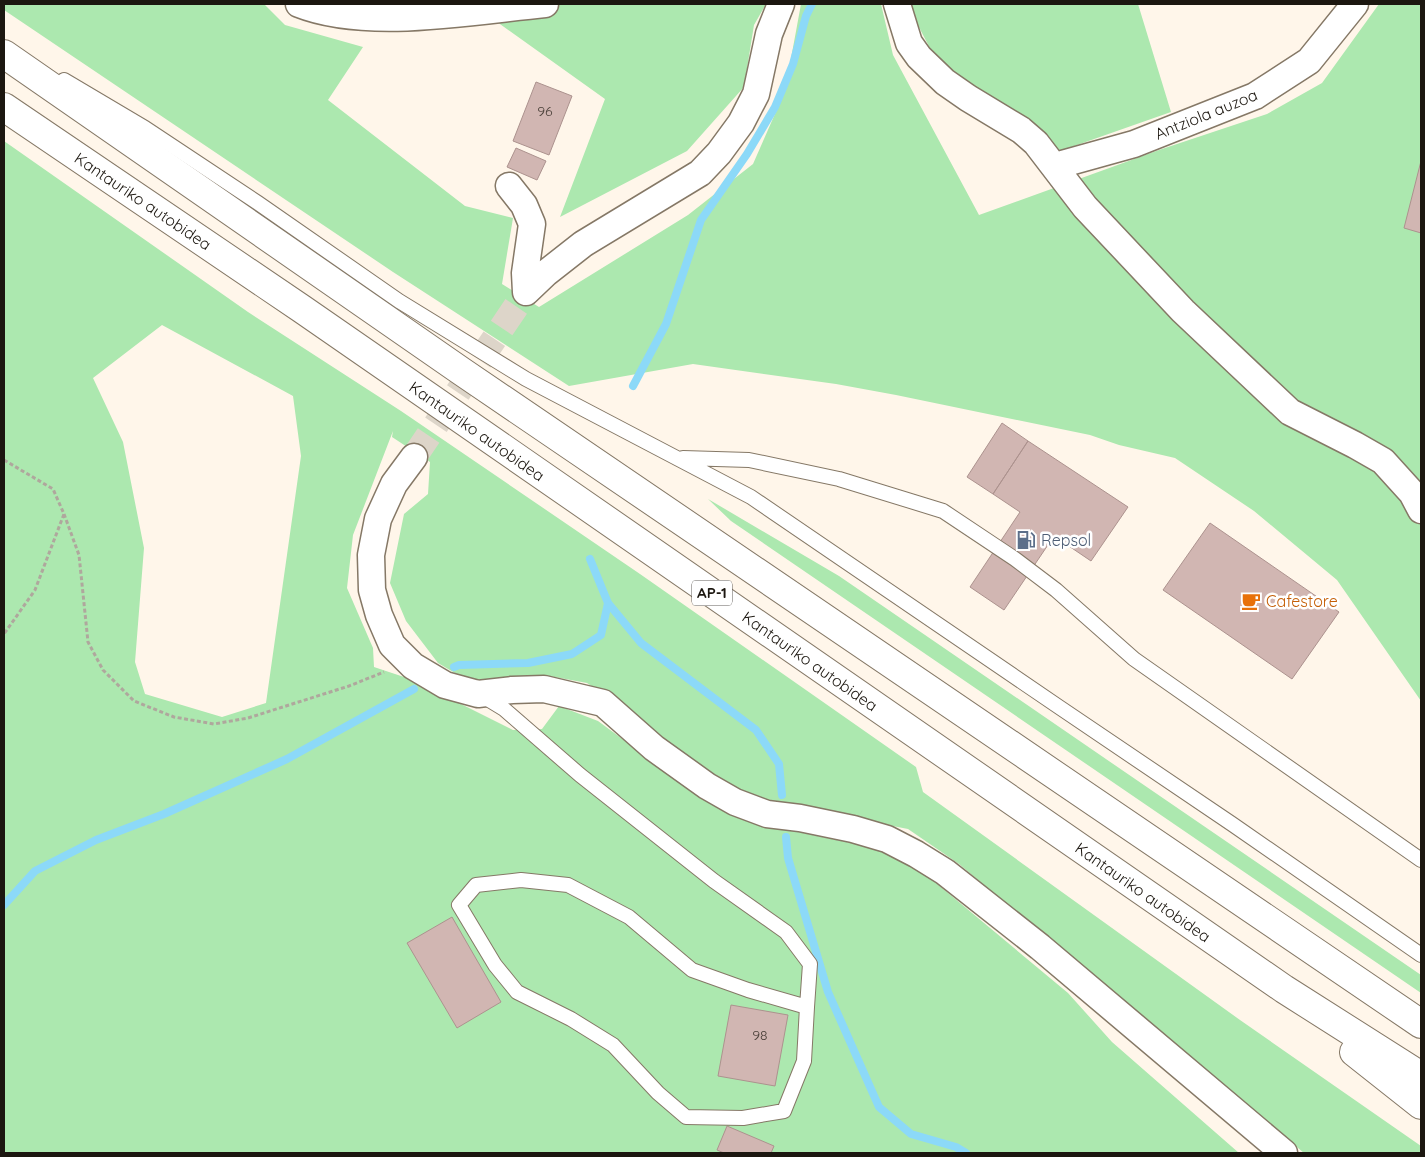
<svg xmlns="http://www.w3.org/2000/svg" width="1425" height="1157" viewBox="0 0 1425 1157" font-family="Quicksand,sans-serif">
<rect width="100%" height="100%" fill="#fff6ea"/>
<!-- green -->
<path fill="#ace8af" fill-rule="evenodd" d="M4,4h260l21,21 78,22 -35,53 137,106 48,12 -11,66 37,23 149,-92 65,-51 32,-73 16,-87h80l12,51 86,160 180,-65 108,-36 55,-31 57,-79h42v697l-84,-121 -83,-69 -79,-53 -56,-13 -29,-10 -194,-40 -60,-11 -143,-20 -124,22 -176,-114 -389,-262z
M472,4h294l-12,21 -10,62 -57,64 -127,66 45,-118z
M907,4h231l33,108 -111,39 -125,-93z
M4,141l244,171 153,99 239,163 276,193 7,25 317,228 181,126v7h-117l-345,-289 -51,-35 -142,-28 -53,-23 -72,-58 -54,-37 -43,-8 -74,7 -32,-19 -32,-42 -16,-38 14,-69 24,-20 2,-32 -38,-25 1,-6 -40,104 -6,53 26,60 1,19 39,13 100,50 29,-1 17,-23 39,15 106,78 46,23 130,27 44,24 144,120 44,49 127,111h-1235zM162,325l131,71 8,60 -35,247 -44,14 -77,-23 -10,-32 9,-114 -21,-106 -30,-64z
M708,499l131,77 582,399v18l-690,-472z"/>
<g fill="none" stroke-linecap="round" stroke-linejoin="round">
<!-- stream -->
<path stroke="#8cd9f8" stroke-width="8" d="M633,386l33,-62 35,-104 46,-66 28,-47 18,-43 13,-48 6,-12
M590,559l18,44 33,40 115,87 23,34 3,31
M454,667l5,-2 69,-2 44,-9 29,-19 7,-32
M786,837l2,21 40,134 51,115 32,27 45,13 10,6
M4,905l31,-34 61,-31 68,-26 123,-55 127,-70"/>
</g>
<!-- building -->
<path fill="#d1b6b2" stroke="#ac928e" d="M536,82l36,14 -23,59 -36,-14z
M516,148l30,13 -9,19 -30,-13z
M1421,161v72l-17,-5z
M1002,423l26,18 -35,53 -26,-17z
M1028,441l100,66 -37,54 -37,-25 -50,74 -34,-23 50,-75 -27,-18z
M1210,523l129,89 -47,67 -129,-89z
M452,917l49,85 -44,26 -50,-85z
M731,1005l57,10 -13,71 -57,-10z
M727,1126l47,20 -3,7h-47l-7,-3z"/>
<g fill="none" stroke-linecap="round" stroke-linejoin="round">
<!-- street-tunnel -->
<path stroke="#ddd5c9" stroke-width="26" stroke-dasharray="26 13" stroke-linecap="butt" d="M414,457l112,-165"/>
<!-- lane casing -->
<g stroke="#857866" stroke-width="16">
<path id="lane" d="M64,80l81,48 113,75 141,98 127,78 225,118 308,210 173,117 189,131
M683,458l66,2 90,19 104,32 72,48 41,31 78,69 287,201
M481,695l23,14 76,66 134,106 72,51 24,32 -3,43 -59,-17 -56,-20 -63,-53 -61,-32 -47,-5 -45,5 -17,20 36,60 22,27 54,27 42,26 45,48 28,24 57,1 41,-7 20,-50 3,-54"/>
</g>
<!-- street casing -->
<g stroke="#857866" stroke-width="29">
<path id="street" d="M299,4c68,27 174,7 246,0
M897,4l12,39 10,14 26,25 23,16 53,32 15,13 49,64 98,104 107,101 65,33 28,16 29,32 9,17
M1055,166l79,-22 121,-48 54,-35 46,-57
M509,186l15,19 8,19 -7,49 1,19
M526,292l20,-19 37,-29 117,-71 19,-20 22,-30 15,-29 13,-60 12,-30
M414,457l-20,27 -16,35 -7,36 1,35 7,25 13,30 21,21 32,19 33,9 34,-4 32,-1 59,14 51,45 53,38 28,16 32,12 33,4 53,11 34,10 29,15 29,18 95,75 244,206"/>
</g>
<!-- highway casing -->
<g stroke="#857866" stroke-width="30">
<path id="highway" d="M4,54l457,317 960,653
M4,107l298,202 982,680 137,87
M1354,1052l67,53"/>
</g>
<!-- path -->
<path stroke="#afa79d" stroke-width="3" stroke-dasharray="4 2.5" stroke-linecap="butt" d="M4,460l49,29 11,25 -29,76 -31,44
M64,514l15,41 9,87 15,28 31,31 40,16 40,7 34,-6 101,-32 35,-14"/>
<!-- lane -->
<use href="#lane" stroke="#fff" stroke-width="14"/>
<!-- street -->
<use href="#street" stroke="#fff" stroke-width="26"/>
<!-- highway -->
<use href="#highway" stroke="#fff" stroke-width="28"/>
</g>
<!-- icons -->
<defs>
<g id="fuel-bare" transform="scale(1.5)"><path d="M-5.5-6h7V0h2V4h1.3V-2.5L3-4.5l.8-.8L6-3V5H2.5V1h-1V6h-7ZM-4.2-4.7v3.2H.2V-4.7Z" fill="#5c6f8a" stroke="#fff" stroke-width="2.5" paint-order="stroke"/></g>
<g id="cafe-bare" transform="scale(1.5)"><path d="M-5.5-4.5H6V0H3Q3 3.5 0 3.5H-2.5Q-5.5 3.5-5.5 0ZM3-3.2v2h1.7v-2ZM-6 4.5H4V6H-6Z" fill="#e8710a" stroke="#fff" stroke-width="2.5" paint-order="stroke"/></g>
</defs>
<g fill-rule="evenodd">
<use href="#fuel-bare" x="1026" y="540"/>
<use href="#cafe-bare" x="1251" y="601"/>
</g>
<g text-anchor="middle" stroke-width="5" stroke-linejoin="round" paint-order="stroke">
<!-- number labels -->
<g font-size="14" fill="#493f38">
<text x="545" y="116">96</text>
<text x="760" y="1040">98</text>
</g>
<!-- shield labels -->
<rect fill="#fff" stroke="#605d58" stroke-width="1" x="692" y="580.5" width="40" height="25" rx="4"/>
<g font-size="15" font-weight="bold" fill="#1c1710">
<text x="712" y="598">AP-1</text>
</g>
<!-- street labels -->
<g font-size="16" fill="#1c1710" stroke="#fff">
<text transform="translate(1206 114) rotate(-22)" y="6">Antziola auzoa</text>
<text transform="translate(143 201) rotate(34)" y="6">Kantauriko autobidea</text>
<text transform="translate(477 431) rotate(35)" y="6">Kantauriko autobidea</text>
<text transform="translate(810 661) rotate(35)" y="6">Kantauriko autobidea</text>
<text transform="translate(1143 892) rotate(35)" y="6">Kantauriko autobidea</text>
</g>
<!-- service labels -->
<g font-size="16" fill="#4e5e75" stroke="#fff" text-anchor="start">
<text x="1041" y="546">Repsol</text>
</g>
<!-- food labels -->
<g font-size="16" fill="#c56008" stroke="#fff" text-anchor="start">
<text x="1266" y="607">Cafestore</text>
</g>
</g>
<!-- border -->
<rect width="1425" height="1157" fill="none" stroke="#1c1710" stroke-width="10"/>
</svg>
